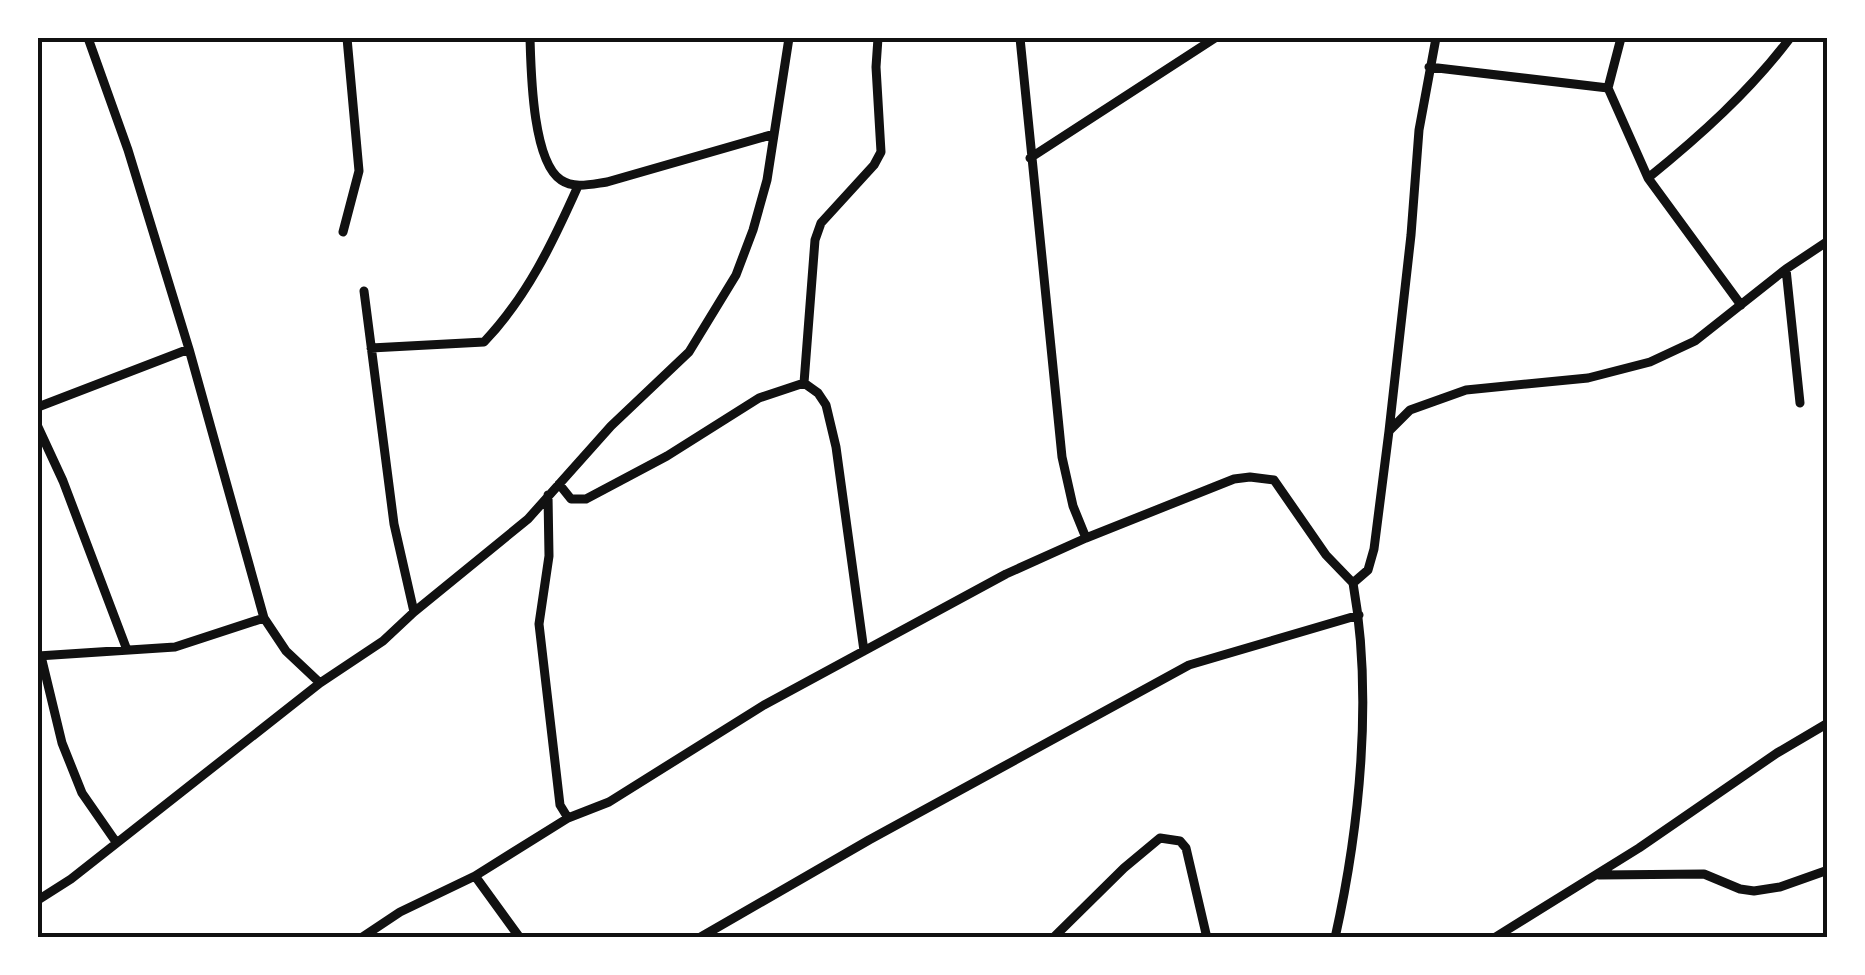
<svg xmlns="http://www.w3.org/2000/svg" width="1865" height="975" viewBox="0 0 1865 975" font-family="Commissioner,sans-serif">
<rect width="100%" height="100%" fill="#fff"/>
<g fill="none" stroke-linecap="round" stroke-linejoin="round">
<!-- minor -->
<path stroke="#111" stroke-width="9" d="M88,38l40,112 61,199 75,269 22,33 34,32 63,-42 31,-29 114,-93 83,-93 78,-74 47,-77 17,-45 14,-50 22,-142
M530,38c1,31 2,123 31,142 13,9 31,4 46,2l167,-48
M1020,38l42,419 11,49 13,32
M1429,67l179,21 40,90c52,-42 102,-87 142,-140
M1608,88l13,-50
M1030,158l185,-120
M1648,178l93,127
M343,232l16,-61 -12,-133
M1786,269l14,134
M364,291l30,233 20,88
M371,348l113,-6c43,-45 69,-100 94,-156
M804,383l11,-143 6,-17 53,-58 7,-13 -5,-85 2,-29
M38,407l151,-58
M38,427l25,54 64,169
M1389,431l22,-196 8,-105 17,-92
M559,484l12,15h15l81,-43 92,-58 45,-15 14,10 8,12 10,42 28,204
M548,495l1,61 -10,68 21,181 8,13
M38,656l137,-9 89,-29
M41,656l21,87 20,50 34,49
M1599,875l105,-1 36,15 14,2 26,-4 48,-17
M38,900l33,-21 249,-196
M361,938l39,-26 75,-36
M520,938l-45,-62 93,-58 41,-16 155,-97 242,-131 80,-36 148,-59 16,-2 24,3 52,75 27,28
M699,938l170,-98 320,-175 170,-50
M1053,938l71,-70 36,-30 20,3 6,7 21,90
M1335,938c25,-112 38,-243 18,-355l15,-13 6,-21 15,-118 21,-21 56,-20 122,-12 62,-16 45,-21 91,-72 42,-28
M1494,938l145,-90 138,-95 51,-30"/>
</g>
<!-- border -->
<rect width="1865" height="975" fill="none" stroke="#ffffff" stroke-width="80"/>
<rect x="40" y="40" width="1785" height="895" fill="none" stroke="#111" stroke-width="4"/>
</svg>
